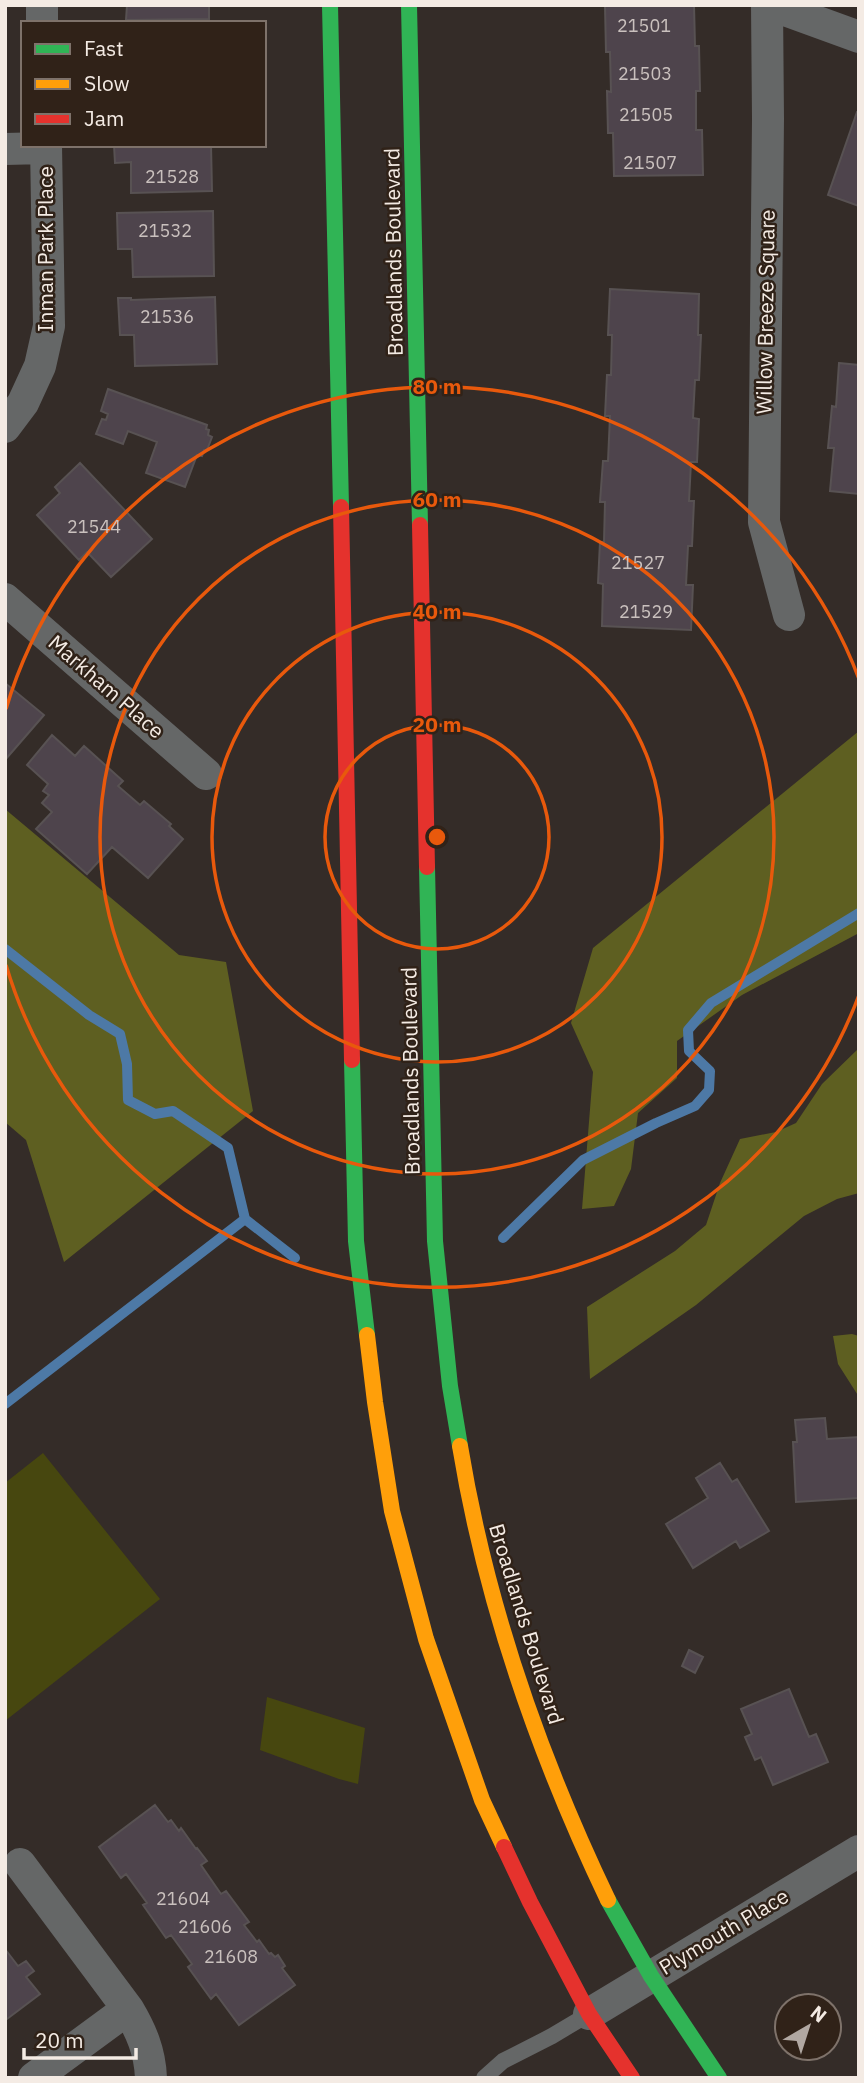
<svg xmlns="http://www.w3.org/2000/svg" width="864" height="2083" viewBox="0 0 864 2083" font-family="'IBM Plex Sans',sans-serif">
<rect width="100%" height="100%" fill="#342c28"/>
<!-- green -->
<path fill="#47470f" d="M43,1453l117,146 -155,122v-238z
M267,1697l98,31 -7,56 -19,-5 -79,-29z"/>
<!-- forest -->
<path fill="#5e5f21" d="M859,731v202l-117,62 -65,46v37l-39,35 -7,56 -17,37 -32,3 11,-137 -22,-49 22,-75z
M5,809l174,146 47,7 27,149 -189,151 -38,-122 -21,-18z
M859,1048v145l-22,6 -33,17 -108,89 -106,74 -3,-72 88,-56 31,-26 14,-42 20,-44 36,-7 20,-9 26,-39z
M852,1334l7,2v61l-21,-33 -5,-28z"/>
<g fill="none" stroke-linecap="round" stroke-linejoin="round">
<!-- stream -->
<path stroke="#4d79a6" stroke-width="10" d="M5,949l84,66 31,19 7,30 1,36 27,14 18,-3 55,37 17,71 50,39
M503,1238l80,-78 73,-37 39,-17 14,-16 1,-19 -21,-20 -1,-21 23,-27 148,-90
M5,1404l240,-185"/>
</g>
<!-- building -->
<path fill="#4e444c" stroke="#585253" stroke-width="2" d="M127,5h82v14l-83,1z
M694,5l1,41h4l1,45h-4v39h6l1,45 -89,1 -1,-43h-5l-1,-42 4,1 -1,-40h-4l-1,-46z
M857,112h2v94l-31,-11z
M114,145h97l1,46 -81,2v-31l-16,1z
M213,211l1,65 -81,1 -1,-28h-14l-1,-36z
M610,289l89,5 -1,41h3l-2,45h-4l-2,38 6,1 -2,43h-6l-2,39h5l-2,45h-4l-2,39h7l-2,45 -89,-4 1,-42 -5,-1 2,-41h4l1,-40h-5l3,-41h5l2,-45h-5l2,-41h4l1,-40h-4z
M215,297l2,67 -82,2 -1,-31h-14l-2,-37h13v2z
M839,363l20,2v129l-29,-3 4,-43h-6l4,-42 4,1z
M108,389l99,36 -1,4 3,1 -1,5 4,2 -5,13h-3l-2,6 -5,-1 -12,32 -39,-14 11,-31 -29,-11 -5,13 -27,-10 6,-15 4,1 2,-6 -7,-3z
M80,463l72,76 -41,38 -24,-25 -8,8 -42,-45 23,-22 -5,-6z
M5,683l39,32 -39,45z
M52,735l23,21 9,-10 39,35 -5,5 22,19 4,-4 27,23 -2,2 14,13 -35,39 -36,-31 -25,27 -51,-45 16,-17 -10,-9 7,-8 -6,-4 5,-7 -21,-19z
M825,1418l2,21 32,-2v61l-63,4 -3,-60h4l-2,-22z
M720,1463l12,19 5,-3 32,52 -29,17 -4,-7 -43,27 -27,-44 42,-26 -12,-20z
M689,1650l14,7 -8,16 -13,-7z
M789,1689l20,48 7,-3 12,28 -55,23 -12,-28 -6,3 -10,-23 7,-3 -11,-25z
M155,1805l13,17 3,-2 8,11 2,-3 15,21 1,-1 10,13 -6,4 20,29 5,-3 23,31 -5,3 13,17 2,-2 10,14 2,-1 4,4 3,-2 7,11 -3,2 13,17 -56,40 -23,-31 -5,5 -23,-32 4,-3 -21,-29 -5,3 -23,-33 4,-2 -21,-29 -5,4 -22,-31z
M5,1949l13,17 8,-5 8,10 -8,6 14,17 -33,25 -2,-2z"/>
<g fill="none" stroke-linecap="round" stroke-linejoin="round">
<!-- lane -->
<path stroke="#656767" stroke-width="16" d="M484,2078l19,-17 49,-25 37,-22"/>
<!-- street -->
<path stroke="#656767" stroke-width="32" d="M42,5v18
M767,5l1,114 -4,403 25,93
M771,5l88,32
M5,149l41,-1
M5,427l18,-24 17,-37 9,-40 -3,-181
M5,599l201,175
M20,1864l108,145c13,22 22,42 23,69
M589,2014l270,-163
M34,2078l94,-69"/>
<!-- fast -->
<path stroke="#30b455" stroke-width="16" d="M330,5l11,502
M409,5l11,520
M427,867l8,374 15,145 10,60
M352,1060l4,181 11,94
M608,1900l43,76 68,102"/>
<!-- slow -->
<path stroke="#ff9f0a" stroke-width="16" d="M367,1335l8,67 17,109 34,128 56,161 22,47
M460,1446c26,158 79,310 148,454"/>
<!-- jam -->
<path stroke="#e5322d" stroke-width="16" d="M341,507l11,553
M420,525l7,342
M504,1847l26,55 59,112 43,64"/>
</g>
<!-- distance rings -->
<g fill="none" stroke="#e8590c" stroke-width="3.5">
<circle cx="437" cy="837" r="112"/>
<circle cx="437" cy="837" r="225"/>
<circle cx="437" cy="837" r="337"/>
<path d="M859 995A450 450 0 0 1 6 965M6 709A450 450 0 0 1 859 679"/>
</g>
<g text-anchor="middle" stroke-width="5" stroke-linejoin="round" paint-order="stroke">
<!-- number labels -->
<g font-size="18" fill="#cac1be">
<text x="644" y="32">21501</text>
<text x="645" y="80">21503</text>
<text x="646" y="121">21505</text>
<text x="650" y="169">21507</text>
<text x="172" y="183">21528</text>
<text x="165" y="237">21532</text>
<text x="167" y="323">21536</text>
<text x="94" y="533">21544</text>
<text x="638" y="569">21527</text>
<text x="646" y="618">21529</text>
<text x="183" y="1905">21604</text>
<text x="205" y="1933">21606</text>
<text x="231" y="1963">21608</text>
</g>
<!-- street labels -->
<g font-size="21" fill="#f4ebe4" stroke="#302218">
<text transform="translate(46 249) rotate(-90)" y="7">Inman Park Place</text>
<text transform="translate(394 252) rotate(-91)" y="7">Broadlands Boulevard</text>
<text transform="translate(766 312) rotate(-89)" y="7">Willow Breeze Square</text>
<text transform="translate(106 687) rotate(41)" y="7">Markham Place</text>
<text transform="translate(411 1071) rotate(-91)" y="7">Broadlands Boulevard</text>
<text transform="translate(526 1624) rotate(73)" y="7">Broadlands Boulevard</text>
<text transform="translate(724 1932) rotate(-31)" y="7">Plymouth Place</text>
</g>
</g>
<circle cx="437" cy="837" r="10" fill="#e8590c" stroke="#302218" stroke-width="3.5"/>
<g font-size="21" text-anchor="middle" font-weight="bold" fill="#e8590c" stroke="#302218" stroke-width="5" stroke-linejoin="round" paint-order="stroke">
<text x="437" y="394">80 m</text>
<text x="437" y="507">60 m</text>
<text x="437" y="619">40 m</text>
<text x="437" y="732">20 m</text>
</g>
<!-- border -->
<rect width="864" height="2083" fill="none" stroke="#f4ebe4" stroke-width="14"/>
<!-- legend -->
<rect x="21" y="21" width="245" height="126" fill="#302218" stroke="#7e726a" stroke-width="2"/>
<rect x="35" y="44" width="35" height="10" fill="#30b455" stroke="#7e726a" stroke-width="2"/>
<text x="84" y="56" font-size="21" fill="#f4ebe4">Fast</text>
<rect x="35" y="79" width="35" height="10" fill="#ff9f0a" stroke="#7e726a" stroke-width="2"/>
<text x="84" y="91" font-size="21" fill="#f4ebe4">Slow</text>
<rect x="35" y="114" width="35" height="10" fill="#e5322d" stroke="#7e726a" stroke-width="2"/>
<text x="84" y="126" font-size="21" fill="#f4ebe4">Jam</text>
<!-- north arrow -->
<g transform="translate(808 2027) rotate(39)"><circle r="33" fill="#302218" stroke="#7e726a" stroke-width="2"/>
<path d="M0-5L12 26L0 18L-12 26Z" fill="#b1a8a2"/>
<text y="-10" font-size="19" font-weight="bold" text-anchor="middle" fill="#f4ebe4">N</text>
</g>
<!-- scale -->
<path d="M24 2048v10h112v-10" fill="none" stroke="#f4ebe4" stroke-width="3.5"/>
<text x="35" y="2048" font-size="21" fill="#f4ebe4" stroke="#302218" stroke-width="5" paint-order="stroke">20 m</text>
</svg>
